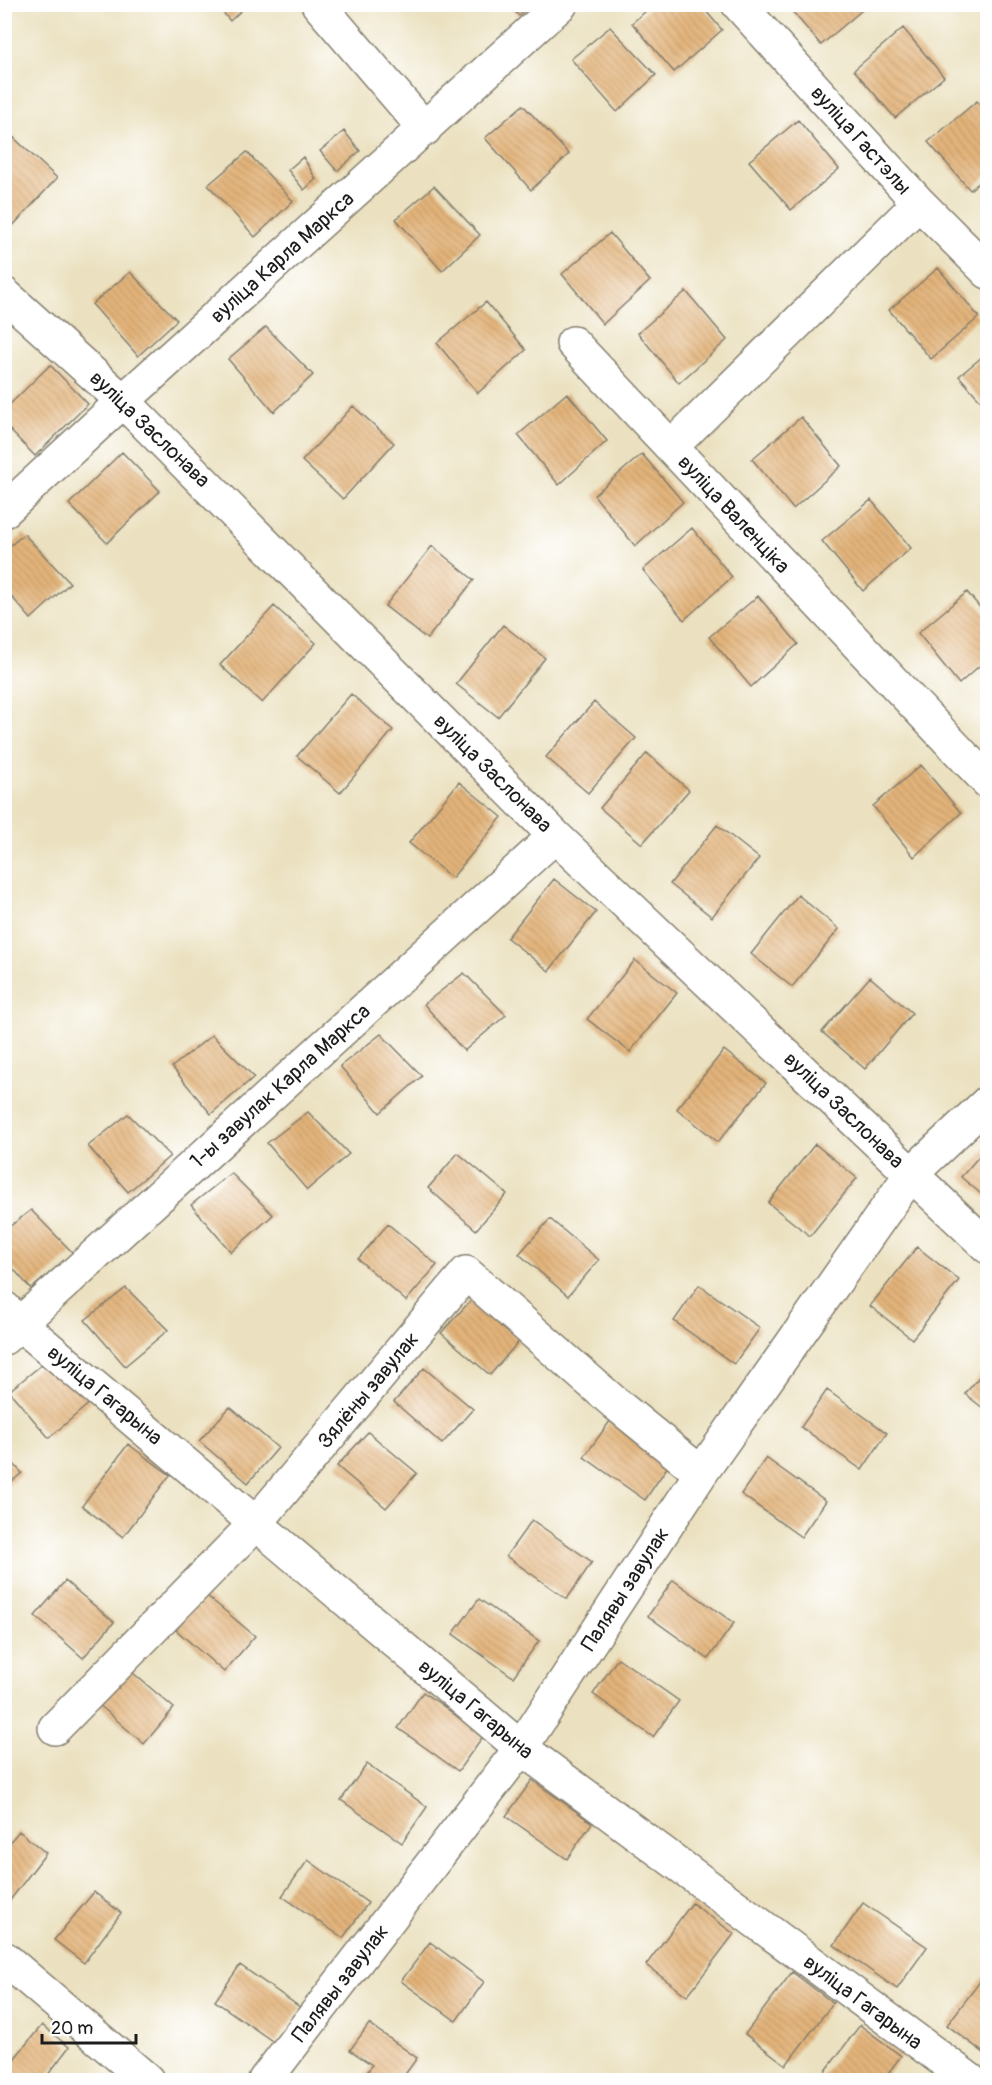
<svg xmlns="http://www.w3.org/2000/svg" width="992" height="2085" viewBox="0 0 992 2085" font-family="Pangolin,sans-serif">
<defs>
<pattern id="building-back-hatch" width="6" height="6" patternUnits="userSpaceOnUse" patternTransform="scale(1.5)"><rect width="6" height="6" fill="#e3b47a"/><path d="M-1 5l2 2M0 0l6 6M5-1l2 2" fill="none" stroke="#c29a69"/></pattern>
</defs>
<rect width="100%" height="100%" fill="#fff"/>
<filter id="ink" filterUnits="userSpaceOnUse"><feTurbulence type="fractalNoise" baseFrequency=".0167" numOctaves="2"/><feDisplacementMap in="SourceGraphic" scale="12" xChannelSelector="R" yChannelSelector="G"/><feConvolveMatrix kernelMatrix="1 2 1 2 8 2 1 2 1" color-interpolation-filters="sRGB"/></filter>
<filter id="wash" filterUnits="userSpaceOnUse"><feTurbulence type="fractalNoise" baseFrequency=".008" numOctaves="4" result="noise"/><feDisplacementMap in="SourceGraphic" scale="24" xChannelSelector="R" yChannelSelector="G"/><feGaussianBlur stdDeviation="1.35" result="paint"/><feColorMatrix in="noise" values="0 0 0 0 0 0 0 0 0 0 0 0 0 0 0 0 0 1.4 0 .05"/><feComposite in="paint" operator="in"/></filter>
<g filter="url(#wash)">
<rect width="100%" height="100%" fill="#ebe1c0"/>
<g id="blocks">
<!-- building -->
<path fill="url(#building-back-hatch)" d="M216,4h32l-18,17z
M508,4h24l-13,12z
M654,4h46l22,26 -48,42 -42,-49z
M786,4h83l-48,41z
M610,27l46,48 -39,37 -46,-53z
M903,28l41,49 -49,41 -41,-48z
M977,101l11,12v62l-18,15 -42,-48z
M523,105l46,49 -38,36 -46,-52z
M798,120l41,49 -48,41 -42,-49z
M344,131l16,20 -23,20 -17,-20z
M13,137l44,41 -49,53 -4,-3v-82z
M247,152l46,49 -38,36 -47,-52z
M303,157l13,22 -12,11 -16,-20z
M434,186l46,49 -38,36 -46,-52z
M610,233l40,48 -47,43 -41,-50z
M938,268l41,49 -48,42 -42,-49z
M130,272l47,48 -39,36 -46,-52z
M686,291l41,49 -48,43 -41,-50z
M486,302l40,48 -48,43 -41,-50z
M266,327l47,48 -39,37 -46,-53z
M988,352v57l-29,-33z
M50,365l38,39 -53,52 -31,-32v-14z
M567,393l40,48 -48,44 -41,-50z
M353,406l41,37 -51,56 -41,-38z
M801,417l40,49 -48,43 -41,-50z
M122,452l38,39 -53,52 -38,-39z
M642,454l41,48 -48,44 -41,-51z
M871,500l40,48 -48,43 -41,-50z
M692,528l40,49 -48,43 -41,-50z
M24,534l46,49 -39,36 -27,-31v-37z
M432,546l42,34 -47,59 -42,-33z
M967,592l21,25v41l-29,26 -41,-51z
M758,596l40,48 -47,43 -42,-50z
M274,606l42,37 -54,60 -42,-38z
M503,625l42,33 -47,59 -42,-33z
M351,694l42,36 -53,63 -43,-37z
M594,702l42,36 -48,55 -42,-36z
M647,753l42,37 -47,54 -42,-36z
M921,765l40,48 -47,44 -41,-51z
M459,782l43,35 -50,61 -43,-35z
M717,825l42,33 -47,59 -42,-33z
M554,879l42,33 -47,59 -42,-33z
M798,895l41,34 -47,58 -41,-33z
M635,960l42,33 -47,59 -43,-33z
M464,973l42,42 -42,36 -40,-47z
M870,977l42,36 -47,56 -43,-37z
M381,1034l41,42 -42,37 -40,-47z
M212,1035l42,42 -43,37 -39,-47z
M724,1050l42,33 -48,59 -41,-33z
M308,1112l41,42 -42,36 -40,-47z
M128,1114l42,42 -42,36 -40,-46z
M815,1144l42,34 -47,58 -42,-33z
M988,1146v54l-27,-23z
M458,1153l49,41 -31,36 -48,-42z
M231,1173l42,42 -42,37 -40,-47z
M31,1210l42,43 -42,36 -27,-31v-27z
M550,1219l49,41 -31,36 -49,-42z
M388,1224l49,41 -31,36 -48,-42z
M917,1247l42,33 -47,59 -42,-33z
M699,1285l61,43 -26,36 -60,-43z
M126,1288l42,42 -43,36 -40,-46z
M472,1299l48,41 -30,35 -49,-42z
M49,1359l43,42 -43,37 -40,-47z
M988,1366v46l-23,-18z
M424,1368l49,41 -31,35 -48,-42z
M827,1390l60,43 -25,37 -61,-43z
M230,1407l48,41 -30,35 -49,-42z
M610,1421l60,42 -25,37 -61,-43z
M368,1432l49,41 -31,35 -49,-42z
M128,1444l42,31 -47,62 -41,-31z
M4,1454l18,19 -18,15z
M766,1458l60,43 -25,36 -60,-43z
M532,1520l60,42 -25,37 -61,-43z
M673,1580l61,43 -26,36 -60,-43z
M65,1581l49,41 -31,36 -48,-42z
M206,1595l49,41 -31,36 -48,-42z
M479,1599l60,42 -26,36 -60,-43z
M618,1658l61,43 -26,36 -60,-43z
M126,1667l48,41 -30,36 -49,-43z
M423,1692l61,43 -26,36 -60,-43z
M367,1764l60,43 -25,36 -61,-43z
M532,1780l60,43 -25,36 -61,-43z
M19,1831l27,22 -38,50 -4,-3v-51z
M308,1860l60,43 -25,35 -61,-42z
M94,1892l27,21 -37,50 -30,-23z
M692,1903l42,31 -47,62 -41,-31z
M863,1903l64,44 -30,42 -63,-44z
M430,1942l54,40 -28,39 -55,-40z
M240,1965l61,43 -26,35 -60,-42z
M988,1971v85l-41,-31z
M792,1972l41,31 -47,62 -41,-31z
M369,2024l48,34 -16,22h-39l10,-15 -22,-15z
M42,2025l27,22 -25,33h-33l-7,-4v-5z
M860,2025l41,31 -18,24h-64z"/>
</g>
</g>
<g filter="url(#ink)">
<use href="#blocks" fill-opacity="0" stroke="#847e6e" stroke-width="1.5"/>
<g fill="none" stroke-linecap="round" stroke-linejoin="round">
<!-- minor casing -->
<g stroke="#847e6e" stroke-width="36">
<path id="minor" d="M318,4l107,125
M738,4l181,199 69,69
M919,203l-248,244 317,335
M4,294l119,107 432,435 433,411
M573,343l98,104
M4,511l119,-110 438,-397
M4,1308l15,15 502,425 449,332
M4,1338l551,-502
M55,1728l201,-205 210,-250 150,131 85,69
M4,1958l143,122
M265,2080l256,-332 180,-275 210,-299 77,-72"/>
</g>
<!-- minor -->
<use href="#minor" stroke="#fff" stroke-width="33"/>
</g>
</g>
<g text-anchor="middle" stroke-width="4.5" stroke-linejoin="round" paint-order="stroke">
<!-- street labels -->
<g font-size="21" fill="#1c1c1c" stroke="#fff">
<text transform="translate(861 140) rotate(48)" y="7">вуліца Гастэлы</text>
<text transform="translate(282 257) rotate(-42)" y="7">вуліца Карла Маркса</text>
<text transform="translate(150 429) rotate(44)" y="7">вуліца Заслонава</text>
<text transform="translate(734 514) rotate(47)" y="7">вуліца Валенціка</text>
<text transform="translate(493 773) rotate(45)" y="7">вуліца Заслонава</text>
<text transform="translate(280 1086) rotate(-42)" y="7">1-ы завулак Карла Маркса</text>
<text transform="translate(844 1110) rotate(44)" y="7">вуліца Заслонава</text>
<text transform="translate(368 1390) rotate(-50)" y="7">Зялёны завулак</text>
<text transform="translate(105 1395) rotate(40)" y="7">вуліца Гагарына</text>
<text transform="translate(625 1589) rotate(-57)" y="7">Палявы завулак</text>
<text transform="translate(476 1709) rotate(40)" y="7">вуліца Гагарына</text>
<text transform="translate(340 1983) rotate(-52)" y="7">Палявы завулак</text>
<text transform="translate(863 2002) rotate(37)" y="7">вуліца Гагарына</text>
</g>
</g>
<!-- margin -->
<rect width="992" height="2085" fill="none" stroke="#fff" stroke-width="24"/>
<!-- scale -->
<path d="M42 2034v9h94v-9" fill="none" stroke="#1c1c1c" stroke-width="3"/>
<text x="51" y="2034" font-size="18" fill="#1c1c1c" stroke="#ffffff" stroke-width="4.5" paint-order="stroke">20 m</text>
</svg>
